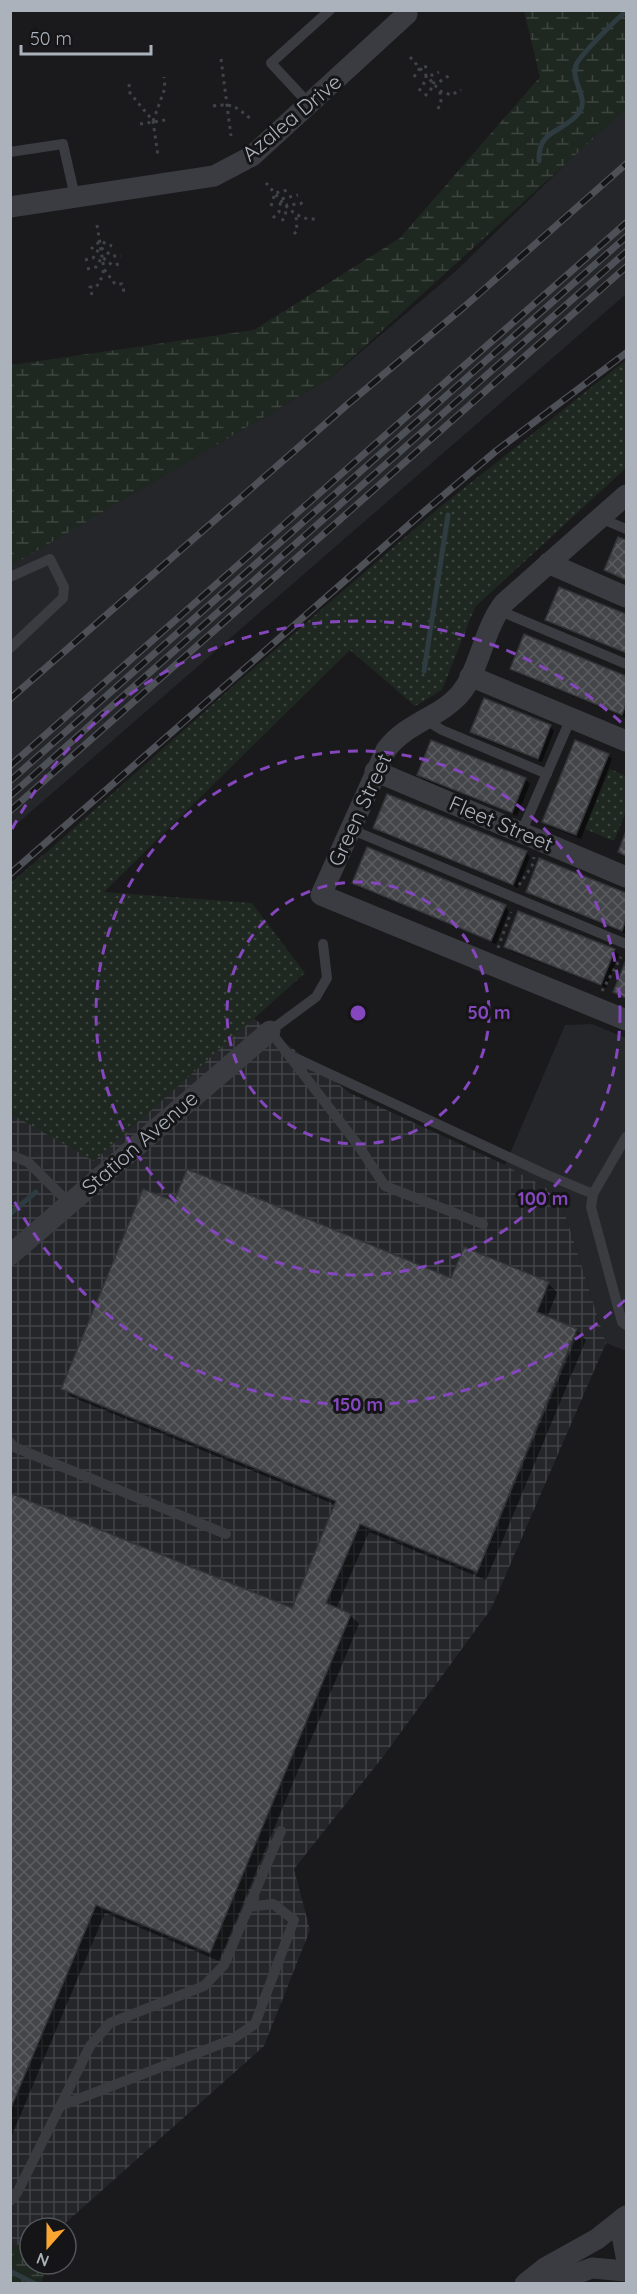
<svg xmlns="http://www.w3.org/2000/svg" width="637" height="2294" viewBox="0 0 637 2294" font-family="Quicksand,sans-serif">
<defs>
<pattern id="industrial-grid" width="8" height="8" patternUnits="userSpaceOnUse" patternTransform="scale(1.5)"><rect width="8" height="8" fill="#252629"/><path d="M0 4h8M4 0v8" fill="none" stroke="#424346"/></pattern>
<pattern id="grass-dots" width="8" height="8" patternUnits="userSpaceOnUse" patternTransform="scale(1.5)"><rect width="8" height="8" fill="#1f2820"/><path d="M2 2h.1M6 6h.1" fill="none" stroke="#3d453e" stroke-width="1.8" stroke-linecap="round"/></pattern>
<pattern id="wetland-marsh" width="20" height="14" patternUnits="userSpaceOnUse" patternTransform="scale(1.5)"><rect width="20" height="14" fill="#1f2820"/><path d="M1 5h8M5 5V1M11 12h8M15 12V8" fill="none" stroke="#3d453e"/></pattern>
<pattern id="building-cross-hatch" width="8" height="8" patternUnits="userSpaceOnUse" patternTransform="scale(1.5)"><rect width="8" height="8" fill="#444549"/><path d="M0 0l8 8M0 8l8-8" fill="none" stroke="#5c5d61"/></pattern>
</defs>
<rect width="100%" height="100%" fill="#1a1a1c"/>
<!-- built -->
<path fill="#252629" d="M626,105v189l-615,535 -1,-263 320,-188 126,-107z
M592,1024l34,14v313l-20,-8 -47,-148 -54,-30 60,-140z"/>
<!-- industrial -->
<path fill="url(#industrial-grid)" d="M43,855l307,238 155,72 54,30 47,148 -115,266 -109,149 -88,111 16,61 -46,116 -202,180 -5,2h-27v11l-19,9 -1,-1364z"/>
<!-- grass -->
<path fill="url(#grass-dots)" d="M626,360v108l-151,139 -33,83 -27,16 -65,-56 -246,242 148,11 53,70 -211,188 -83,-47v-230l229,-204 200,-173z
M610,769l16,7v35l-12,30 -29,-12z"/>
<!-- wetland -->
<path fill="url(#wetland-marsh)" d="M619,11h7v98l-296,269 -319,188v-201l243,-35 146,-92 140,-161 -16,-66z
M30,2239v25h18l-7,19h-30v-35z"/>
<!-- shadow -->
<path fill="#0007" d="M619,538l7,4v39l-16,-7 -5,-4z
M560,589l66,27v38l-74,-30 -5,-4z
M525,636l101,42v40l-110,-45 -4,-4z
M550,726l4,5 -12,31 -66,-26 -4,-4z
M608,755l4,4 -31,80 -33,-13 -4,-5z
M419,774l106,5 5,5 -13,32 -94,-37z
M375,828l151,24 4,5 -12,31 -139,-56z
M540,860l86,35v39l-94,-38 -5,-5z
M354,882l151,25 4,4 -13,33 -138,-57z
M519,913l96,38 4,4 -13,33 -96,-37 -5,-5z
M626,964v35l-11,-7z
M175,1203l277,77 96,3 9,9 -10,26 30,13 9,9 -100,240 -10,-4 102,-243h-4l-100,242 -105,-43 -33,77 14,6 9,9 -140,337 -114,-48 -95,227v-646l283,116 43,-105 -264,-108 -9,-9z"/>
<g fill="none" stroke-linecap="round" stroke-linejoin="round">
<!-- stream -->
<path stroke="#2e3b41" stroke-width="5" d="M539,161c-1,-32 22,-27 39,-47 13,-15 -8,-32 -2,-49 4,-10 40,-45 50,-54
M424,671l24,-156
M10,1214l26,-22
M10,2271l25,13"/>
</g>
<!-- building -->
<path fill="url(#building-cross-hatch)" stroke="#333438" stroke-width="1.5" d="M618,537l8,3v40l-22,-10z
M559,587l67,27v39l-81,-33z
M524,634l102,42v28l-4,11 -112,-46z
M484,698l67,27 -13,34 -68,-27z
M431,740l95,38 -14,35 -95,-38z
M575,740l34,14 -33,81 -34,-13z
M387,794l140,57 -14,34 -140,-57z
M626,831v25l-8,-4z
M367,847l139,58 -15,36 -139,-58z
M539,858l87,35v26l-4,12 -96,-39z
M518,911l97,38 -14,36 -97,-38z
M626,960v38l-13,-6z
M187,1169l264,109 13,-31 85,35 -12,30 40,17 -100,243 -117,-48 -34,79 25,11 -141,339 -114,-48 -86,205v-617l282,115 44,-107 -275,-112 82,-200 31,12z"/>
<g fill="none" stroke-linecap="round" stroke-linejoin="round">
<!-- path -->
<path stroke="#404348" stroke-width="3" stroke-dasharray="3 4.5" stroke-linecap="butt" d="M410,57l30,34 11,4 10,-5
M221,59l10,77
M414,77l6,-9 9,-2
M129,84l1,9 23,28 5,35
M419,91l7,-11v-5h7l6,-3
M425,96l7,-8 1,-5 6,-1 11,-7
M213,106c20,-3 23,1 38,13
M438,109l3,-7 -1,-11
M153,121l12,-33 -1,-11
M140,124l26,-4
M266,183c13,14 27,38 49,36
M271,206l4,-13 13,-3
M273,218l6,-6 2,-13 17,-4
M282,221l3,-5 2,-11 13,-1 5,-3
M97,225l7,44 11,15h7l2,8
M294,234l3,-3 -1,-16
M91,249l9,-8 12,5
M85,260l8,-2 7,-11 12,9h9
M87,269l9,-2 6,-10 10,8 8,-1
M92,295l-2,-8h6l4,-5 4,-13
M519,885l13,-19 2,-9
M498,948l13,-36
M602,991l19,-34"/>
<!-- lane -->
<path stroke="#3a3c41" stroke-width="10" d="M310,105l-39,-42 59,-53
M10,152l53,-8 12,53
M600,518l26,11
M10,577l40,-18 14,28 -1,11 -53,50
M498,610l128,54
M424,719l18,11 105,44
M350,829l276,115
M521,833l50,-115
M323,944l4,34 -11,19 -46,34 88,114 27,41 98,38
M289,1055l256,119 48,20 -2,13 31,115 4,3
M10,1155l18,7 42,42
M593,1194l33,-57
M10,1442l4,5 212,87
M60,2106l171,-66 24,-16 39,-104 -21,-16 -24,3
M10,2201l7,-8 73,-147 20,-23 94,-37 20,-21 57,-134"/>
<!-- street -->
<path stroke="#3a3c41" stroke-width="21" d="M10,207l204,-31 38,-20 155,-142 -3,-4
M626,495l-122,108c-21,27 -25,69 -44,91 -21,24 -53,28 -74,56l-65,145 305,125
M548,563l78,34
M470,676l156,65
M375,771l251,106
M10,1255l260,-224
M626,2219l-4,16 4,21
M525,2284l20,-16 52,-29 29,-23
M548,2284l44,-16 34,3"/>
<!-- rail casing -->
<g stroke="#4d5056" stroke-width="7">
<path id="rail" d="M10,699l338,-295 116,-97 162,-143
M10,766l616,-543
M10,781l616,-544
M10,796l616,-544
M10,811l616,-544
M10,874l410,-359 76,-64 130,-98"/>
</g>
<!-- rail -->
<use href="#rail" stroke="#151517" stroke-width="4.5" stroke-dasharray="14" stroke-linecap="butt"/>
</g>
<!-- distance rings -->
<g fill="none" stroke="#8547be" stroke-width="3" stroke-dasharray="10 8">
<circle cx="358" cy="1013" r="131"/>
<circle cx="358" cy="1013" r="262"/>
<path d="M625 1300A392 392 0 0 1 12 1197M12 829A392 392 0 0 1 625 726"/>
</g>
<g text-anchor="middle" stroke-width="6" stroke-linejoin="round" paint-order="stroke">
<!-- street labels -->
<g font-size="21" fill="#abb2bc" stroke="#151517">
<text transform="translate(292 118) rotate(-40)" y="7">Azalea Drive</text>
<text transform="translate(360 810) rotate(-65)" y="7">Green Street</text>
<text transform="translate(501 824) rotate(23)" y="7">Fleet Street</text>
<text transform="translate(140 1143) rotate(-41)" y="7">Station Avenue</text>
</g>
</g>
<circle cx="358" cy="1013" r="9" fill="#8547be" stroke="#151517" stroke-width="3"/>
<g font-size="18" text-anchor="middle" font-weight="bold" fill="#8547be" stroke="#151517" stroke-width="6" stroke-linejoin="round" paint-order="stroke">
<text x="489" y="1019">50 m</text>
<text x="543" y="1205">100 m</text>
<text x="358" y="1411">150 m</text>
</g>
<!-- border -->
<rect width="637" height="2294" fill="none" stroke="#abb2bc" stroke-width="24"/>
<!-- north arrow -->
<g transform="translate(48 2246) rotate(201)"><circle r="28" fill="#151517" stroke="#515459" stroke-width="1.5"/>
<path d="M0-4.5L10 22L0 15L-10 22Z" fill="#fba632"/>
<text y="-9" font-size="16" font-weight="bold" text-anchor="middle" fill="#abb2bc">N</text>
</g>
<!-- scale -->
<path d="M21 45v9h130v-9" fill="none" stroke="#abb2bc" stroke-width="3"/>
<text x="30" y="45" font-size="18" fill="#abb2bc" stroke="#151517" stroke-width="4.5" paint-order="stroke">50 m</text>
</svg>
